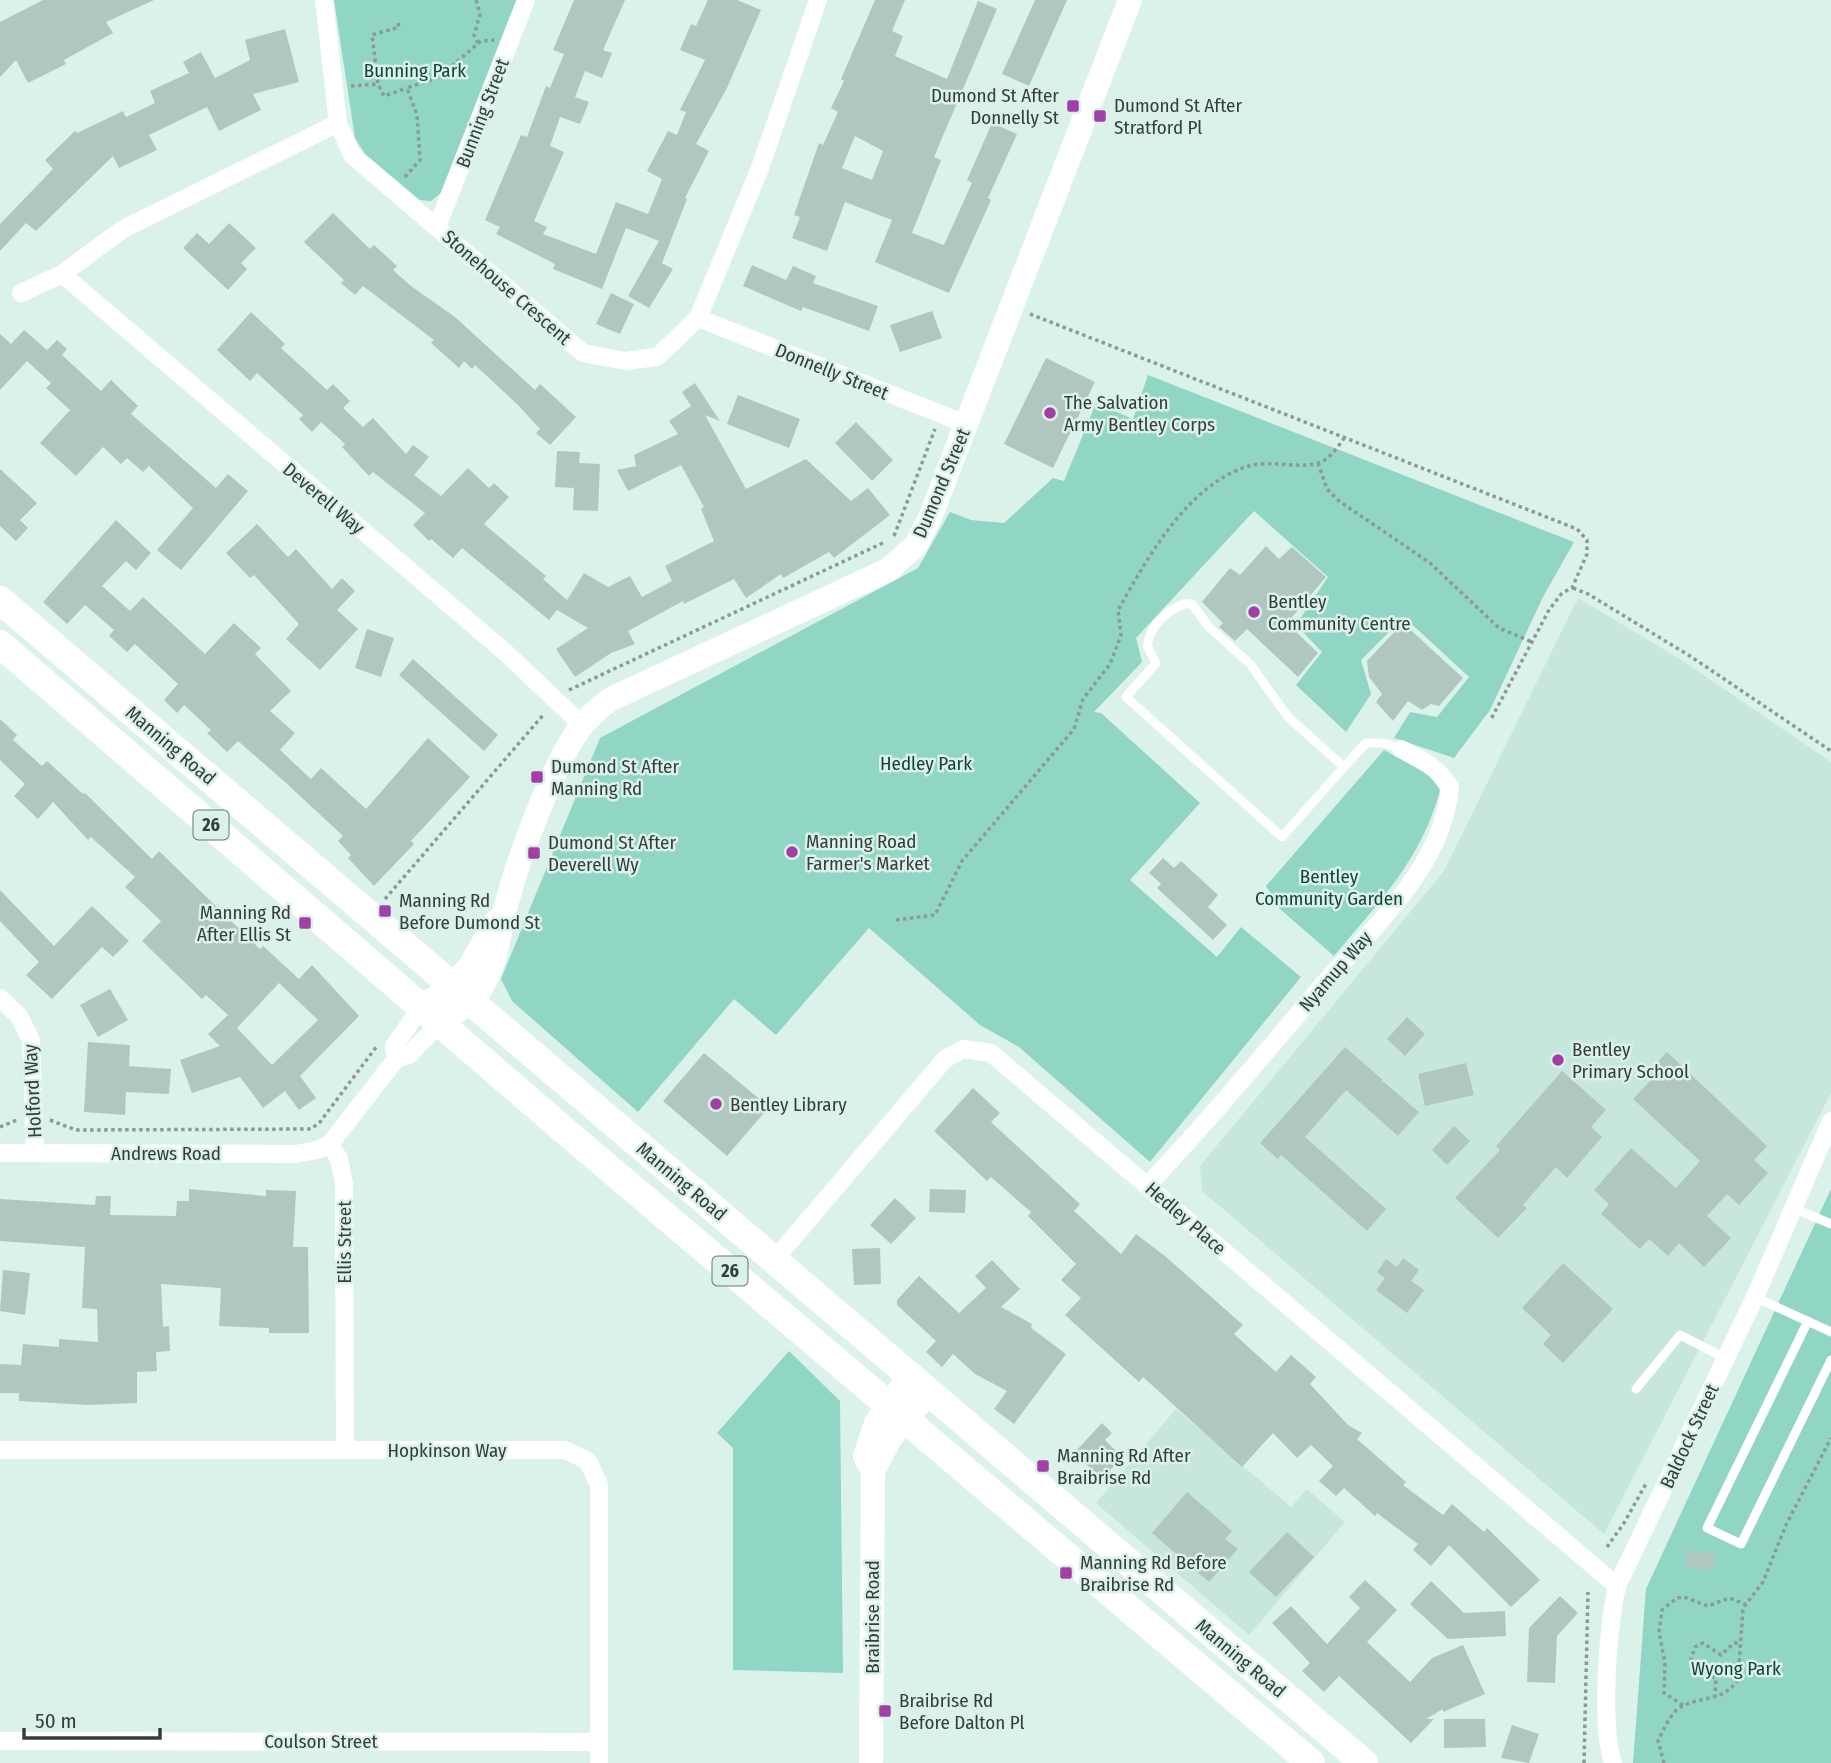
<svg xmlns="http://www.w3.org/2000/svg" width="1831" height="1763" viewBox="0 0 1831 1763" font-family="'Fira Sans Condensed',sans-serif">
<rect width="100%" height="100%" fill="#dbf2eb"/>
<!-- built -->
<path fill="#c7e6dd" d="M1578,598l105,63 148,101v331l-227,441 -402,-343 -2,-25 244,-295z
M1176,1409l115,98 16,-18 38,33 -96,113 -153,-132z"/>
<!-- green -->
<path fill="#91d5c4" d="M334,0h183l-75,192 -11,9 -11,-1 -55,-46 -10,-16z
M1148,375l426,167 -31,55 -53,113 -36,48 -60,-20 16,-26 27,5 32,-40 -65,-60 -43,43 10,34 -25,38 -50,-47 26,-33 -26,-27 32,-48 -74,-66 -118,127 6,24 -48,50 7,1 99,90 -70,77 87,77 24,-30 60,50 -151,185 -131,-115 -39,-22 -111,-97 -93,107 -42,-36 -96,113 -126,-111 -11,-22 99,-241 318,-170 32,-56 21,8 33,3 49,-45 11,3 32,-78 37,16z
M1384,750l45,25 11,15c-18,69 -61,112 -106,166l-54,-47 -14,-23z
M1831,1189v574h-198l13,-174z
M789,1351l51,50 3,272 -110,-3v-222l-16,-15z"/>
<!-- building -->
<path fill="#b0c7c0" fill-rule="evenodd" d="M43,0h111l-48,22 7,11 -49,27 2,4 -38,19 -12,-23 -16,17v-55z
M574,0h51l-22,50 9,3 -10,25 -17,-7 -10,26 14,5 -9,22 -20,-7 -10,29 14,6 -30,69 13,6 -4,7 53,20 20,-52 32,12 14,-35 -15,-8 21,-40 9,4 9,-23 -6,-2 25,-50 -25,-10 11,-26 5,2 12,-26h29l24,10 -34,78 -31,56 13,7 -24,47 2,1 -25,64 11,6 -24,39 -21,-12 31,-55 -33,-13 -24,61 -49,-20 2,-5 -59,-30 4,-7 -15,-7 36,-85 6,2 19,-51 4,2 14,-34 -11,-4z
M875,0h30l-13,31 11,5 -8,20 52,23 31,-78 19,8 -63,148 7,3 -29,73 32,12 28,-62 -5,-3 25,-57 25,11 -29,64 3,2 -42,93 -74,-31 17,-42 -47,-18 -18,49 -35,-13 8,-21 -6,-2 25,-72 4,2 15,-33 -7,-4 13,-27 -3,-2zM855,136l28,15 -11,29 -30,-12z
M1035,0h32l-38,86 -27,-12z
M285,29l14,53 -46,12 8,16 -42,21 -12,-24 -58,28 8,15 -38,18 -6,-12 -77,75 -10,-8 -26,28v-27l53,-55 -8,-9 30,-29 2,2 46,-22 3,6 29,-14 -5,-12 39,-18 -6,-11 18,-10 14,26 35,-18 -5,-20z
M333,213l37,36 4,-4 23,21 -4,4 18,16 44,31 80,73 5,-6 36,33 -26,28 -14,-12 4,-4 -21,-23 -44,-41 -3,4 -8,-8 -5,7 -28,-25 3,-3 -71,-54 -8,9 -14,-12 3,-3 -40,-38z
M229,223l27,25 -15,15 6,6 -19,21 -45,-42 14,-15 12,11z
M752,265l34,15 7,-14 23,10 -3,7 65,23 -9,25 -66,-24 -2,4 -58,-25z
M611,293l23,11 -14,30 -24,-10z
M932,311l10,27 -42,14 -10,-27z
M251,312l34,32 -4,4 46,42 6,-6 17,17 -7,7 20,19 10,-9 33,36 7,-9 16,12 -15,18 27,21 27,-28 21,20 5,-5 15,14 -25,27 62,52 -3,3 24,21 17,-27 24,14 22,-11 12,21 30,-16 -7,-15 49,-25 -13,-32 3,-2 -23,-42 -53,26 -11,-21 19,-4 -2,-11 44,-21 -9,-13 22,-15 -9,-14 13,-9 25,38 -15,-6 41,74 60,-30 45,42 17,-13 22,27 -56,43 -5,-6 -46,26 -2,-4 -35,24 -12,-19 -50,25 -1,-3 -55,30 7,13 -24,9 -36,24 -19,-28 32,-21 -31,-18 -8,10 -87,-72 -9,10 -22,-19 -2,2 -16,-16 12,-12 -52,-41 -4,4 -27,-29 3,-3 -24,-22 -9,10 -13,-13 4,-4 -46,-42 -7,8 -33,-31z
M24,330l23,20 10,-10 10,9 -5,6 39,36 10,-11 27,26 -7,8 85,74 12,-14 20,17 -67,79 -24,-20 36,-42 -44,-42 -6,6 -16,-14 -6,6 -18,-17 -27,29 -36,-33 30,-33 -24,-22 5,-5 -24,-22 -27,29v-56l11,10z
M1046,358l49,24 -42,86 -49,-24z
M738,395l62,24 -11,29 -62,-24z
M856,422l37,38 -21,21 -37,-38z
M557,451l23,1 -1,11 21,1 -2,47 -25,-1 1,-22 -19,-1z
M0,469l37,34 -17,17 8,8 -12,13 -16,-15z
M116,520l35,33 -15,17 -10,-9 -24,25 28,25 13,-14 62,57 29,-31 27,25 -6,6 36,37 -21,20 25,22 -15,17 31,29 10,-11 45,41 62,-71 42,39 -59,64 3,3 -40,42 -26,-28 3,-3 -13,-14 5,-5 -58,-54 -47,-41 -11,11 -20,-19 4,-3 -27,-25 -7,8 -13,-13 14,-16 -43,-40 -8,8 -18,-16 5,-6 -29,-25 -18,19 -24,-22z
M257,524l31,33 8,-8 36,40 10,-11 13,13 -18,19 21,19 -38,41 -34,-31 13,-15 -45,-49 -4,3 -24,-25z
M1266,546l13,13 13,-12 34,30 -39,46 31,30 -20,24 -51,-48 -12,12 -16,-14 4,-4 -21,-21 28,-34 10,7z
M1403,623l60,55 -24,28 -8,-2 -9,6 -14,-9 -15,20 -17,-19 6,-8 -13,-17 -2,-16z
M367,629l27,9 -13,39 -26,-9z
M413,659l85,76 -14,16 -85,-76z
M0,719l17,16 -4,5 29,26 5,-5 36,33 2,-1 67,66 7,-8 101,98 3,-3 36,33 13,-14 47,51 -59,60 16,22 -17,12 -14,-19 -22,17 -23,-31 -48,16 -12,-33 40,-14 -12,-12 20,-19 -22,-20 -4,4 -60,-58 19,-20 -36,-34 10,-10 -44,-40 -3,3 -35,-38 -15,17 -24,-23 11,-12 -25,-24zM279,983l39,37 -46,45 -35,-37z
M1163,858l11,10 7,-7 37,34 -10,12 19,18 -14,15 -56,-52 4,-4 -12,-11z
M0,890l54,56 38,-40 37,35 -16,16 -11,-10 -50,52 -26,-24 13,-13 -39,-41z
M110,989l18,31 -30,17 -18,-32z
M1407,1017l18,17 -20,22 -18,-17z
M88,1042l42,3 -1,21 42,3 -2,25 -43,-2 -1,23 -41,-3z
M1345,1047l38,33 -2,2h3l35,30 -21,24 -52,-46 -41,47 81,72 -19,22 -86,-76 -3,4 -18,-16z
M1667,1052l100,94 -13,14 14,13 -29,32 -12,-11 -20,22 24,22 -27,29 -25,-24 -11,13 -19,-17 -9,10 -39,-35 8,-10 -15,-14 37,-42 45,40 24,-27 -67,-62 18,-19 -5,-5z
M704,1053l65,54 -42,49 -64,-55z
M1466,1063l8,32 -49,11 -7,-32z
M1562,1071l44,39 -15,17 11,10 -35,41 -11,-11 -33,38 4,3 -29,30 -43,-40 45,-48 -4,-4z
M973,1088l27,25 -9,9 89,82 -6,7 47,43 15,-20 29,22 78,69 -9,9 42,38 15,-17 25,22 -6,7 38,41 14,8 -5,6 49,43 -3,3 40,30 9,-11 32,28 3,-4 53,52 -29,27 -62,-62 -18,21 -18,-16 5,-6 -41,-31 -2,3 -31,-28 -8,8 -17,-15 14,-15 -22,-21 -14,13 -24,-25 -31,34 -99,-90 -4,5 -74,-67 16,-17 -20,-18 15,-16 -48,-48 3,-4 -40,-35 -4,4 -53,-50z
M1454,1126l16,15 -23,24 -15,-15z
M189,1189l77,7v-6l30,1 -3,56h15l1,86h-40v-5l-50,-2 2,-38 -60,-4 2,43 6,-1 1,25 -14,1 1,19 -20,1v31l-49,2 -69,-4v-8h-19v-29l21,1 2,-21 36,3v-8l39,3 -1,-33 -15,-1 3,-61 -85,-6v-42l95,6 1,-9h15l-1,19 66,1 1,-15h12z
M930,1189l36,1 -1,23 -36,-1z
M895,1198l21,20 -25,26 -21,-19z
M880,1248l1,36 -27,1 -2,-36z
M1403,1258l16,12 -8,11 13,9 -17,23 -31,-23 9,-12 -8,-6 9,-13 11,8z
M992,1260l28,29 -19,18 31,17 -1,4 35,26 -52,70 -20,-15 13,-18 -32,-17 -22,-20 -11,13 -16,-15 10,-11 -39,-36v-5l22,-24 40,37 27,-25 -11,-12z
M1563,1263l50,46 -50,54 -20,-19 8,-9 -29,-27z
M3,1270l27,3 -5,42 -25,-4z
M1102,1423l10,10 -7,7 17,17 -20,22 -28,-26z
M1187,1492l45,39 -7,8 13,10 -29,33 -57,-49z
M1287,1532l27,25 -38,40 -27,-25z
M1688,1550l29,4 -3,16 -28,-3z
M1365,1580l32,30 -30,32 43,40 22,-24 31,-13 22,49 -42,18v-3l-17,10h8l-23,24 -72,-67 -15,16 -22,-21 8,-8 -38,-40 19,-17 36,38 33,-36 -11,-11z
M1431,1581l33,32 41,-2 1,25 -58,3 -38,-35z
M1560,1596l18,17 -21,23 -2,47 -28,-1 2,-54z
M1444,1719h41l1,28 -42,1z
M1512,1725l27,9 -10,29 -28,-5z"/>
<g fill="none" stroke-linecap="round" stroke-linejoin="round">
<!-- path -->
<path stroke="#8a9b96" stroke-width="3.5" stroke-dasharray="3.5 3.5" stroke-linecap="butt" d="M476,0l4,14 -6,21 4,8
M398,23l1,4 -27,8 6,49 6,12 23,-8
M351,86l27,-2
M405,177l15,-17 -3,-45 -10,-27 32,-11 42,-36 13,-1
M1030,314l547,215 10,11v14l-15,34 -10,5 -13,17 -59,111
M1318,463l9,26 12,12 91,62 69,65 33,14
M894,536l41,-107
M1573,588l15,6 102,62 141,95
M569,690l316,-148
M385,899l159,-185
M896,920l39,-5 27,-54 112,-132 9,-30 27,-35 11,-29 -3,-25c30,-53 70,-126 131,-144 24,-7 55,5 74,-5 9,-5 16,-16 22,-24
M50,1120l26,10 235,-1 9,-7 57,-76
M0,1127l17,-7
M1607,1547l17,-24 23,-41
M1715,1698l1,-19 -25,-20 4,-12 8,-4 18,12 13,-12h7
M1683,1705l-19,-12 1,-30 -6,-31 3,-22 15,-12 7,-1 24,9 21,-8 16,6
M1584,1763l4,-171
M1664,1763l-6,-22c5,-10 12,-27 21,-33 21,-13 45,-5 59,-29l5,-71 20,-26 23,-57 45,-87"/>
<!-- lane -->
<path stroke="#fff" stroke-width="9" d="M1184,604h8l16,22 42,38 38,53 56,50 -62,70 -156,-140 30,-34 -9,-17c4,-21 17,-34 37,-42z
M1344,767l22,-24h18l17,6
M1793,1208l38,16
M1755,1297l76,35
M1808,1321l-101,207 34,16 90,-184
M1636,1389l44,-54 45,23"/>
<!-- street -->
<path stroke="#fff" stroke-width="18" d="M324,0l14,123 14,32 231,198 42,8 32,-4 41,-39 62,-150 58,-168
M437,227l89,-227
M62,274l443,378 77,73
M21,293l41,-19 61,-45 215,-106
M698,318l268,106
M0,998l19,18 12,24 4,113
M396,1059l-2,-13 28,-40
M0,1153l296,1 21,-4 13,-6
M1148,1185c58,-62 113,-127 168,-192 50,-60 127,-123 134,-206 -13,-20 -29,-28 -49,-38
M775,1259l170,-200 18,-10 28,4 626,533
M0,1450h565l23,11 11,24v278
M345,1450l-1,-266 -5,-25 -9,-15 66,-85 13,-4 32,-33
M0,1741l599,1
M1613,1763c-13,-41 -5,-134 4,-177l138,-289 76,-176"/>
<!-- secondary -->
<path stroke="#fff" stroke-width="24" d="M422,1006l32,-20 17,-22 25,-43
M441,1022c13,-9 28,-17 37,-30 19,-25 20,-56 28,-86 11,-44 49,-148 77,-182 8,-9 18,-18 28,-25l277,-129 28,-25 15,-30 199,-515
M869,1464l-4,-8 11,-33 35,-49
M871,1763l2,-292 18,-34 39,-46"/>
<!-- primary -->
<path stroke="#fff" stroke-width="28" d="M0,600l1364,1163
M0,644l572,493 739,626"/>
</g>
<!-- markers -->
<g fill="#a23fa6" stroke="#dbf2eb" stroke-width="2.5">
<rect x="1066" y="99" width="14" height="14" rx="3.5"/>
<rect x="1093" y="109" width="14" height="14" rx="3.5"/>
<circle cx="1050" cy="413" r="7"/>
<circle cx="1254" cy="612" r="7"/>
<rect x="530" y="770" width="14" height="14" rx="3.5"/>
<circle cx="792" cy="852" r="7"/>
<rect x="527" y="846" width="14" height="14" rx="3.5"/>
<rect x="378" y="904" width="14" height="14" rx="3.5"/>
<rect x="298" y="916" width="14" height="14" rx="3.5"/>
<circle cx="1558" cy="1060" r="7"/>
<circle cx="716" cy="1104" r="7"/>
<rect x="1036" y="1459" width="14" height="14" rx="3.5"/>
<rect x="1059" y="1566" width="14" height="14" rx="3.5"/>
<rect x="878" y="1704" width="14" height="14" rx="3.5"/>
</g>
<g text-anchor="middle" stroke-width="5" stroke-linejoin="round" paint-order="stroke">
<!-- shield labels -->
<g fill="#dbf2eb" stroke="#677470" stroke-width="2">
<rect x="193.5" y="810.5" width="35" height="29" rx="5"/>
<rect x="712.5" y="1256.5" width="35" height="29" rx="5"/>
</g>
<g font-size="18" font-weight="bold" fill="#353e3b">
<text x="211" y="831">26</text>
<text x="730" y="1277">26</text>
</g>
<!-- park labels -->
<g font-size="19" fill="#144339" stroke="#dbf2eb">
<text x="415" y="77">Bunning Park</text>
<text x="926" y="770">Hedley Park</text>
<text x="1329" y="883">Bentley<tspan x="1329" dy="22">Community Garden</tspan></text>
<text x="1736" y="1675">Wyong Park</text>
</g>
<!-- poi labels -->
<g font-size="19" fill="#353e3b" stroke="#dbf2eb" text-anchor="start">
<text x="1059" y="102" text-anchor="end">Dumond St After<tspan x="1059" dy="22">Donnelly St</tspan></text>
<text x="1114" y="112">Dumond St After<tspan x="1114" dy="22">Stratford Pl</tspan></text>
<text x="1064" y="409">The Salvation<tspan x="1064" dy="22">Army Bentley Corps</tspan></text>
<text x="1268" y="608">Bentley<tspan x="1268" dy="22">Community Centre</tspan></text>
<text x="551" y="773">Dumond St After<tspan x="551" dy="22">Manning Rd</tspan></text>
<text x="806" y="848">Manning Road<tspan x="806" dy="22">Farmer's Market</tspan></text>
<text x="548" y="849">Dumond St After<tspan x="548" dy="22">Deverell Wy</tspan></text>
<text x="399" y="907">Manning Rd<tspan x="399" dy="22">Before Dumond St</tspan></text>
<text x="291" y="919" text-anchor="end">Manning Rd<tspan x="291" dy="22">After Ellis St</tspan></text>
<text x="1572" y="1056">Bentley<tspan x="1572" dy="22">Primary School</tspan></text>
<text x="730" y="1111">Bentley Library</text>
<text x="1057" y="1462">Manning Rd After<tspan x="1057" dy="22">Braibrise Rd</tspan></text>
<text x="1080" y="1569">Manning Rd Before<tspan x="1080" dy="22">Braibrise Rd</tspan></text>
<text x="899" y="1707">Braibrise Rd<tspan x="899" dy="22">Before Dalton Pl</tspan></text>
</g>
<!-- street labels -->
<g font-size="19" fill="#353e3b" stroke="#dbf2eb">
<text transform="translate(482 113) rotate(-69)" y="7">Bunning Street</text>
<text transform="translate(507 287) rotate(41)" y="7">Stonehouse Crescent</text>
<text transform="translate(832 371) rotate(22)" y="7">Donnelly Street</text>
<text transform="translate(941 483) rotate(-67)" y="7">Dumond Street</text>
<text transform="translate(324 498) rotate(40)" y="7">Deverell Way</text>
<text transform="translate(171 745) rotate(40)" y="7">Manning Road</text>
<text transform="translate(1335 971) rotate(-49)" y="7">Nyamup Way</text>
<text transform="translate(32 1091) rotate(-93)" y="7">Holford Way</text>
<text x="166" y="1160">Andrews Road</text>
<text transform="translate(682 1181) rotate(40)" y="7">Manning Road</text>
<text transform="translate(1186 1218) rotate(41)" y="7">Hedley Place</text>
<text transform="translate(344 1242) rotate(-90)" y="7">Ellis Street</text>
<text transform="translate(1689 1436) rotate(-65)" y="7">Baldock Street</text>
<text x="447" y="1457">Hopkinson Way</text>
<text transform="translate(872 1617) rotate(-90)" y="7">Braibrise Road</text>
<text transform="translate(1241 1658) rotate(40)" y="7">Manning Road</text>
<text x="321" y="1748">Coulson Street</text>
</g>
</g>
<!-- scale -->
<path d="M24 1728v10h136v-10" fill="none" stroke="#353e3b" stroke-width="3.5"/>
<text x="35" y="1728" font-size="21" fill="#353e3b" stroke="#dbf2eb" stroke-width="5" paint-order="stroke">50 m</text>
</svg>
